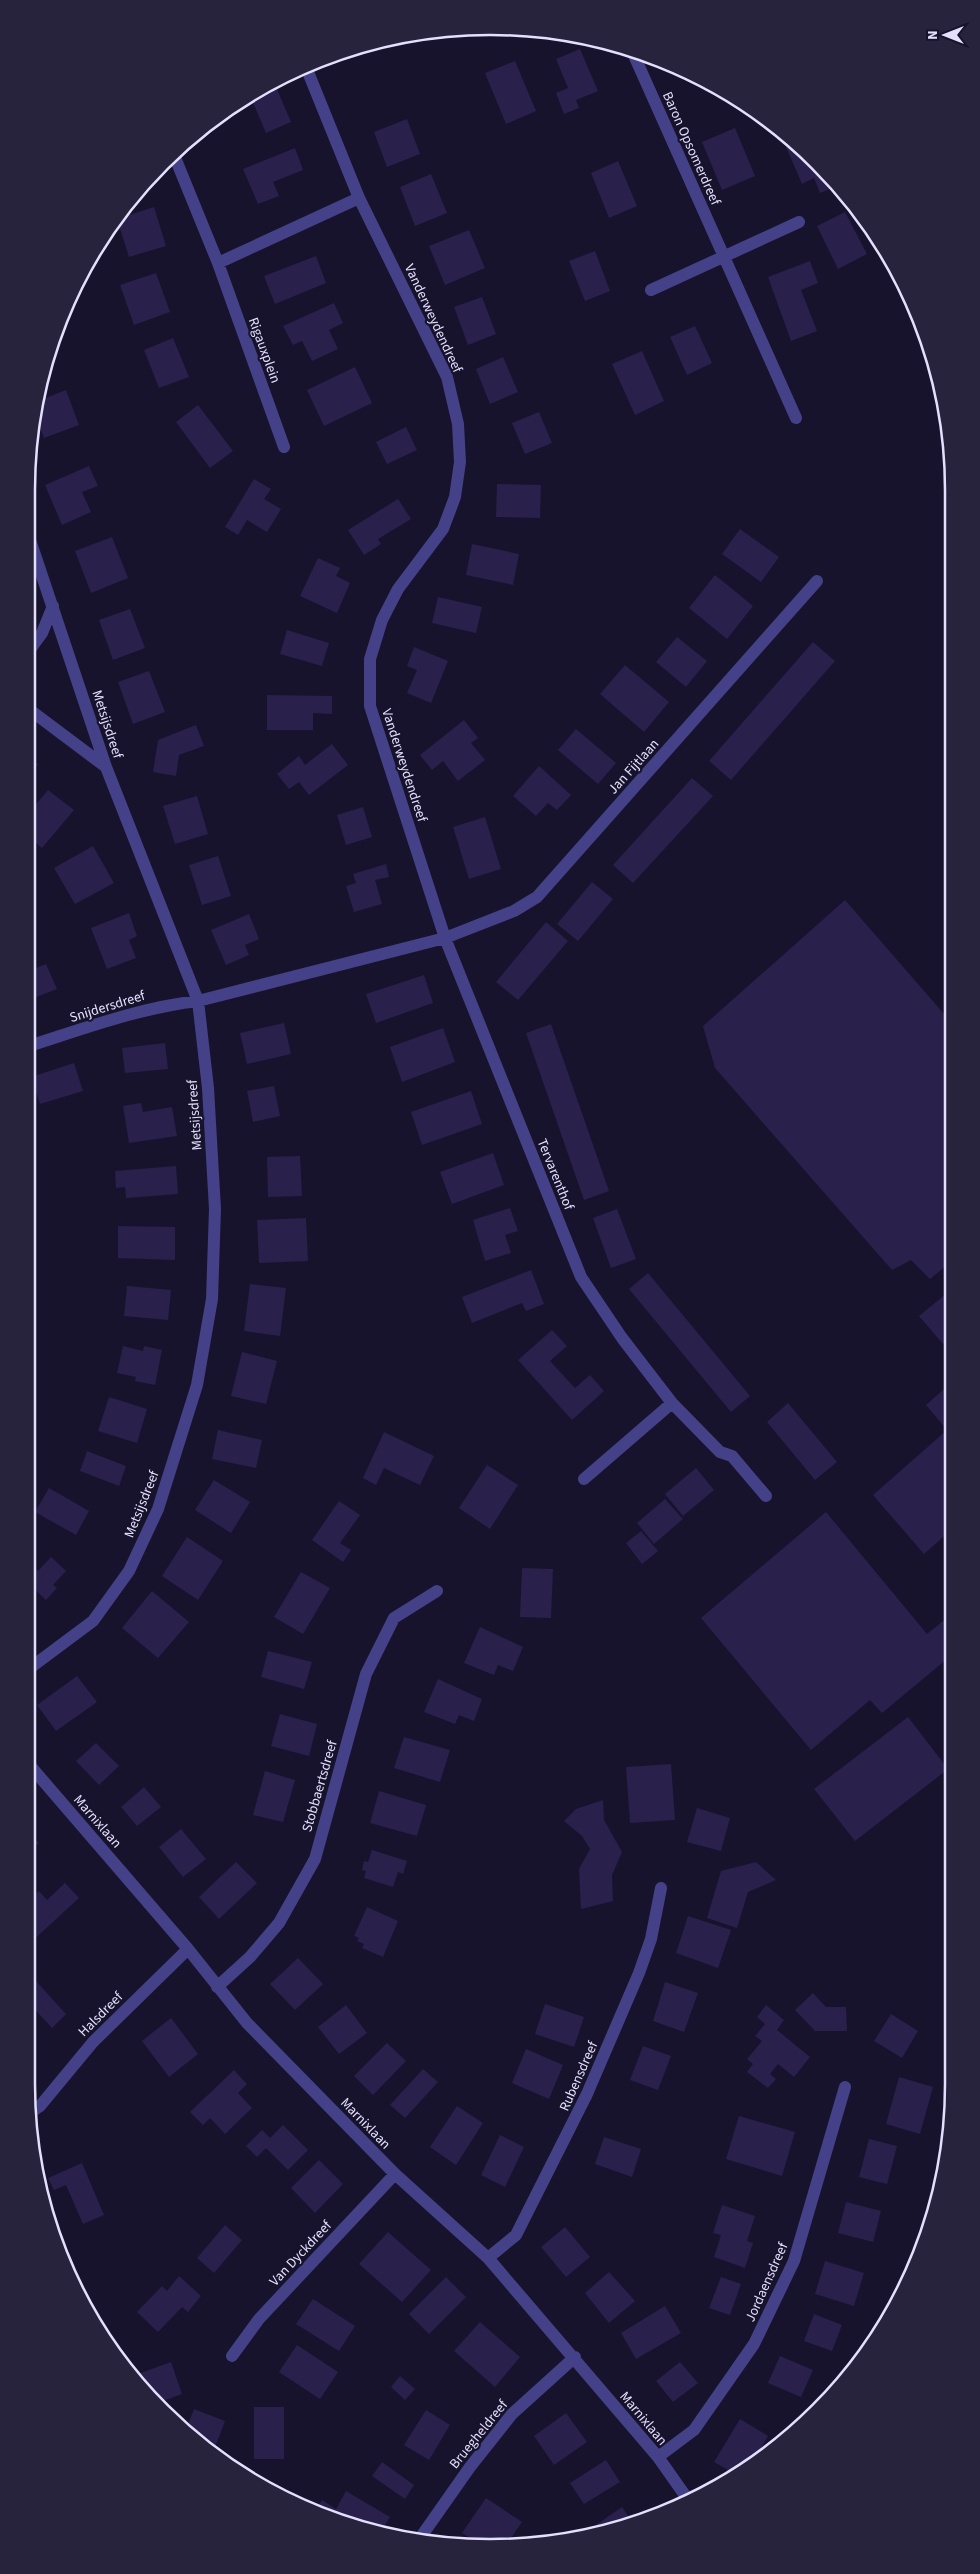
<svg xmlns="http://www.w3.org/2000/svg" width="980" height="2574" viewBox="0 0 980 2574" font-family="'Source Sans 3',sans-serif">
<rect width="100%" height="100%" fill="#18132c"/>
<!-- building -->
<path fill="#29204c" d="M580,49l18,42 -22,9 3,8 -15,6 -8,-21 12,-5 -12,-29z
M515,61l21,50 -30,13 -21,-51z
M276,87l15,35 -25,11 -15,-35z
M407,119l13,35 -33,13 -13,-35z
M735,128l20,48 -33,14 -20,-48z
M793,144l44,39 1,3 -18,7 -6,-15 -12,6 -16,-37z
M295,148l8,22 -30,12 6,14 -21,8 -15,-35z
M618,161l19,45 -28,12 -18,-45z
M431,174l16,39 -32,13 -15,-39z
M154,207l12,39 -37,11 -12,-38z
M845,212l22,42 -29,15 -21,-43z
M469,230l16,38 -40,17 -16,-39z
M595,251l15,40 -25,10 -16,-40z
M316,256l10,27 -51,21 -11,-28z
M810,261l8,22 -17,7 16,41 -26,10 -23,-64z
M156,273l14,39 -36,13 -14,-40z
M482,297l14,37 -28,11 -14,-38z
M334,303l9,20 -14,7 9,19 -26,12 -10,-20 -9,4 -10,-19z
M695,326l17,37 -25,12 -17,-38z
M173,338l16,39 -30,11 -15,-38z
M642,351l22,50 -29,14 -23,-51z
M503,357l15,35 -28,12 -14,-35z
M355,367l17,36 -48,23 -17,-36z
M66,390l13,35 -35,13 -8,-22 2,-15z
M198,405l35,46 -23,17 -34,-46z
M539,412l13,31 -27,11 -13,-31z
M406,427l11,23 -30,14 -11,-22z
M89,466l9,20 -16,6 9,20 -29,13 -17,-40z
M254,479l17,10 -7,10 17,10 -14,23 -20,-12 -9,15 -13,-8z
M497,484l44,1 -1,33 -44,-1z
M398,499l13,20 -33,20 3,5 -17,11 -16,-25z
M740,529l39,28 -18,25 -39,-28z
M112,537l16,41 -37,15 -16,-42z
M472,544l47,10 -6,31 -47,-10z
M318,558l22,10 -4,8 14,7 -13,30 -37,-17z
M715,575l38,31 -26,33 -38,-31z
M438,597l44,10 -6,26 -44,-10z
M130,609l15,39 -32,12 -14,-40z
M287,630l42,13 -7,23 -42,-12z
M677,637l30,24 -21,26 -30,-25z
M813,642l22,19 -104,119 -22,-19z
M414,647l34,14 -17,42 -24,-10 10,-23 -10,-4z
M625,665l44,37 -25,30 -44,-38z
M149,671l16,41 -32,12 -15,-42z
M267,695l65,1v18l-19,-1v17h-46z
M464,720l14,18 -7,5 14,17 -27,21 -15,-20 -11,9 -12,-15z
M196,725l8,21 -25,9 -3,21 -23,-4 5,-32z
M576,729l40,34 -18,21 -40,-34z
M332,744l16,21 -39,30 -10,-13 -10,7 -12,-15 22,-18 6,9z
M26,757l12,7 -12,17z
M539,766l32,29 -14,15 -9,-7 -12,13 -23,-20z
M692,778l21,18 -80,87 -20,-18z
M48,790l26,20 -32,38 -16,-13v-19z
M197,796l11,38 -33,10 -12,-38z
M363,807l9,30 -26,8 -9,-30z
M485,817l16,52 -32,10 -16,-52z
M93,846l21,37 -39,21 -21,-36z
M218,856l13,40 -29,9 -13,-40z
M386,864l3,13 -14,3 7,24 -28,8 -8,-26 10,-3 -3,-9z
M592,882l21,17 -35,42 -21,-17z
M845,900l106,122 1,239 -22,18 -19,-19 -19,10 -177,-202 -12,-42z
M129,913l8,23 -8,4 7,18 -29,11 -16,-41z
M249,914l10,25 -14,6 4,10 -23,10 -15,-35z
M546,922l22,19 -50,59 -22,-18z
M46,964l11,25 -31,12v-29z
M424,975l9,28 -57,20 -10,-29z
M284,1023l7,31 -44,10 -7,-31z
M551,1024l58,167 -25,9 -58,-167z
M443,1028l12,34 -53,20 -12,-35z
M165,1043l3,26 -43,4 -3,-25z
M74,1063l9,28 -43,13 -9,-27z
M274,1086l6,30 -27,6 -6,-31z
M471,1091l11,33 -60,21 -11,-33z
M141,1103l2,9 29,-5 5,29 -48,7 -6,-37z
M493,1153l11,32 -52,19 -12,-32z
M300,1156l2,40 -34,1 -1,-40z
M176,1166l2,28 -52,4 -1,-11 -9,1 -1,-17z
M510,1208l8,23 -13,4 6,18 -26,8 -12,-41z
M617,1209l19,50 -25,9 -18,-50z
M306,1218l2,43 -49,2 -2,-43z
M118,1226l57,1v33l-57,-2z
M531,1270l13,34 -18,7 -4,-8 -50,20 -10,-26z
M648,1273l102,123 -19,16 -102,-123z
M250,1284l36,4 -6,48 -36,-5z
M127,1286l44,4 -3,30 -44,-4z
M952,1289v48l-9,7 -24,-28z
M552,1330l15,16 -17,15 25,27 15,-13 14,16 -32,29 -54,-60z
M123,1346l20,5 1,-5 18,4 -7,35 -20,-4 1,-4 -19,-4z
M242,1352l35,9 -11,43 -35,-8z
M952,1382v147l-28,25 -51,-59 74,-65 -21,-25z
M109,1397l38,12 -10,34 -39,-12z
M788,1403l49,59 -22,18 -48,-58z
M218,1430l44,10 -6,28 -44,-9z
M384,1432l50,24 -14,29 -36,-17 -8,17 -13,-7z
M87,1451l39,15 -7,20 -39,-15z
M487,1465l31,20 -28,44 -31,-21z
M696,1468l18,22 -31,26 -18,-22z
M214,1480l36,22 -19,31 -36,-23z
M49,1488l40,23 -13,24 -41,-23z
M665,1499l18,20 -29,25 -17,-21z
M339,1501l21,14 -20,28 11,7 -8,12 -31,-22z
M826,1512l101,122 26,-21v41l-71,59 -12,-13 -59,50 -110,-132z
M641,1531l17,20 -16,13 -16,-21z
M187,1537l36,24 -25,39 -36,-24z
M51,1557l15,14 -13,14 4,3 -11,12 -20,-19v-12l5,-5 7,7z
M522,1568l31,1 -2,49 -31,-1z
M301,1572l29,16 -27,46 -29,-17z
M152,1591l37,31 -31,36 -36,-30z
M480,1627l43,20 -10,24 -15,-6 -4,10 -30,-12z
M268,1651l44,11 -8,27 -43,-12z
M77,1676l20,26 -41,29 -19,-26z
M438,1679l44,20 -8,22 -15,-6 -4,9 -31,-12z
M280,1714l37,10 -8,32 -38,-10z
M908,1717l40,52 -93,72 -41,-52z
M404,1737l46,13 -10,32 -46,-14z
M96,1743l23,23 -20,19 -23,-24z
M671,1764l4,56 -45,3 -4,-56z
M265,1771l30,9 -12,42 -30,-7z
M144,1787l17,20 -24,19 -16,-19z
M379,1791l47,14 -9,31 -47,-13z
M603,1800l1,20 18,32 -10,23 1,26 -32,8 -2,-40 11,-20 -8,-13 -18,-15 12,-12z
M697,1808l33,10 -9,33 -34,-9z
M26,1828l13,15 -13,11z
M181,1829l25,30 -23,18 -24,-30z
M372,1850l35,11 -4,13 -5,-2 -5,15 -29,-9 2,-7 -4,-1 2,-9 4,1z
M236,1862l21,21 -38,36 -20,-22z
M756,1862l20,18 -28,12 -11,36 -30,-10 14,-47z
M65,1883l14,15 -51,47 -2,-27 8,-7 -8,-9 13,-11 8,9z
M367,1907l31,14 -15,36 -21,-9 2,-4 -7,-3 2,-3 -5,-2z
M688,1916l43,14 -13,38 -42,-15z
M298,1958l25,26 -28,26 -25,-26z
M26,1970l40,44 -14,14 -26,-28z
M665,1982l33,11 -14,39 -31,-11z
M813,1993l13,14h20l1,24h-32l-20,-21z
M545,2004l39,13 -10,30 -39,-13z
M346,2005l21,28 -28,21 -21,-27z
M766,2005l18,15 -7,10 33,27 -16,20 -16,-13 -8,10 6,5 -8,9 -21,-16 6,-8 -6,-5 15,-18 -7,-5 10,-12 -8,-7z
M891,2014l27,17 -16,27 -28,-17z
M171,2018l27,36 -29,23 -27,-36z
M387,2043l19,18 -33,34 -19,-19z
M643,2046l28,10 -13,34 -28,-10z
M526,2049l37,16 -14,34 -37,-16z
M423,2069l15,13 -33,36 -15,-13z
M234,2070l13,14 -9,9 14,15 -27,26 -15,-16 -7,7 -13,-13z
M899,2077l34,10 -13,47 -34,-10z
M457,2106l26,17 -27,42 -26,-18z
M739,2116l56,16 -13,44 -56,-17z
M283,2125l25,25 -20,20 -22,-22 -9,9 -11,-11 16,-16 8,8z
M500,2135l24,12 -19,40 -24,-12z
M604,2137l37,12 -9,28 -37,-13z
M869,2139l28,7 -10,38 -28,-7z
M319,2160l24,24 -28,29 -24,-25z
M82,2163l22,52 -21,9 -17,-39 -12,5 -6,-12z
M846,2202l35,9 -8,31 -35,-9z
M722,2205l33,11 -8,25 6,2 -8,25 -31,-11 7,-22 -8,-2z
M225,2225l17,15 -28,33 -17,-15z
M565,2227l25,30 -24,20 -25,-30z
M388,2232l43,38 -29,32 -43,-38z
M825,2261l39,12 -10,33 -39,-12z
M609,2272l26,29 -26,22 -24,-30z
M179,2276l22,20 -13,16 -6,-5 -24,25 -21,-20 25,-26 5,5z
M446,2277l20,20 -37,37 -20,-20z
M721,2277l20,7 -11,31 -21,-7z
M313,2299l42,27 -16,25 -43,-27z
M665,2306l16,27 -45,26 -15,-26z
M814,2314l28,11 -10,26 -28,-10z
M480,2322l40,35 -25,30 -41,-36z
M297,2345l41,27 -18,27 -41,-27z
M780,2356l33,14 -12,27 -33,-14z
M171,2362l11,32 -25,9 -12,-10 -7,-19z
M680,2362l18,21 -25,19 -17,-21z
M400,2376l15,13 -10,11 -14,-13z
M254,2407h30v52h-30z
M194,2409l31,12 -11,29 -27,-23z
M426,2410l24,15 -21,35 -25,-15z
M566,2413l21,29 -33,23 -20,-29z
M740,2419l28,17 -19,33 -12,6 -23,-13z
M606,2460l14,22 -36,22 -14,-21z
M382,2462l32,23 -9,14 -33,-23z
M346,2491l44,26 -10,15 -31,-7 -7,-5 -2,3 -25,-12 7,-11 14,9z
M486,2498l36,24 -13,19 -33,1 -14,-9z
M622,2507l11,16 -31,9 -6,-7z"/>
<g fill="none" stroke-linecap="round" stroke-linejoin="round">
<!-- street -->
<path stroke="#454188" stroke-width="12" d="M633,53l163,365
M176,160l42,103 66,184
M218,263l141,-65
M651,290l148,-68
M26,528l80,239 92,234 10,87 7,121 -3,90 -15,86 -39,124 -29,62 -36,50 -67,50
M26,655l16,-22 11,-27
M26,707l80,60
M26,1047c57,-18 112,-39 172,-46l247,-63 -75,-232v-47l12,-39 16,-31 45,-60 12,-32 5,-35 -2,-38 -11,-47 -88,-179 -53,-131
M584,1479l88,-76
M766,1496l-34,-40 -12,-4 -48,-49 -50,-65 -41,-61 -136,-339 69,-27 23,-14 280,-316
M26,1761l162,188 59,74 148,151 93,84 170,199 31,44
M217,1987l33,-30 29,-34 36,-64 51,-185 28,-56 43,-27
M31,2112l9,-6 53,-64 95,-93
M488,2258l28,-23 71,-141 52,-121 12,-34 10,-51
M232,2356l27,-37 136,-145
M658,2457l36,-27 60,-86 40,-83 51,-174
M418,2541l52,-74 42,-53 63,-57"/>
</g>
<g text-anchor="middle" stroke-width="4.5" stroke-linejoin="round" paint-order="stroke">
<!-- street labels -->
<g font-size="14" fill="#e3e0fd" stroke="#18132c">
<text transform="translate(692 148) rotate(66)" y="5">Baron Opsomerdreef</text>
<text transform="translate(434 318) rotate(65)" y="5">Vanderweydendreef</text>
<text transform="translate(265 350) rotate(70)" y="5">Rigauxplein</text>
<text transform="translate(108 724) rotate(72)" y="5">Metsijsdreef</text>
<text transform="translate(405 765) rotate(72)" y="5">Vanderweydendreef</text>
<text transform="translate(633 766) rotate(-48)" y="5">Jan Fijtlaan</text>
<text transform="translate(107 1006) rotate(-17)" y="5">Snijdersdreef</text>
<text transform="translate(194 1115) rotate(-94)" y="5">Metsijsdreef</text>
<text transform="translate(556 1174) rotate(68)" y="5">Tervarenthof</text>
<text transform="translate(141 1504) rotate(-68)" y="5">Metsijsdreef</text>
<text transform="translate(319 1786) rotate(-74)" y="5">Stobbaertsdreef</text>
<text transform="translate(98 1821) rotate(49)" y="5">Marnixlaan</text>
<text transform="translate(100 2014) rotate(-45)" y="5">Halsdreef</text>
<text transform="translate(578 2076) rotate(-66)" y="5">Rubensdreef</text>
<text transform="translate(366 2123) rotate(46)" y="5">Marnixlaan</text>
<text transform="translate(300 2253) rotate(-47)" y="5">Van Dyckdreef</text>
<text transform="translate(766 2282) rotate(-66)" y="5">Jordaensdreef</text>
<text transform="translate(644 2418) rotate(50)" y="5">Marnixlaan</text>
<text transform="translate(478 2434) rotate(-51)" y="5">Bruegheldreef</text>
</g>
</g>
<!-- crop -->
<path d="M0 0H980V2574H0ZM490 35H490A455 455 0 0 1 945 490V2084A455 455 0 0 1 490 2539H490A455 455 0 0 1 35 2084V490A455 455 0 0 1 490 35Z" fill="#28233d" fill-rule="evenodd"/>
<path fill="none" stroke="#e3e0fd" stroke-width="2.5" d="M490 35H490A455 455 0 0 1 945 490V2084A455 455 0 0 1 490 2539H490A455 455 0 0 1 35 2084V490A455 455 0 0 1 490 35Z"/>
<!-- north arrow -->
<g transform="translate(945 35) rotate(270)" stroke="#18132c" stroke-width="4" paint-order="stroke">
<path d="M0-4L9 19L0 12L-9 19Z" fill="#e3e0fd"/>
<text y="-8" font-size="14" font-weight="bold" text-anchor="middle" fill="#e3e0fd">N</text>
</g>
</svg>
